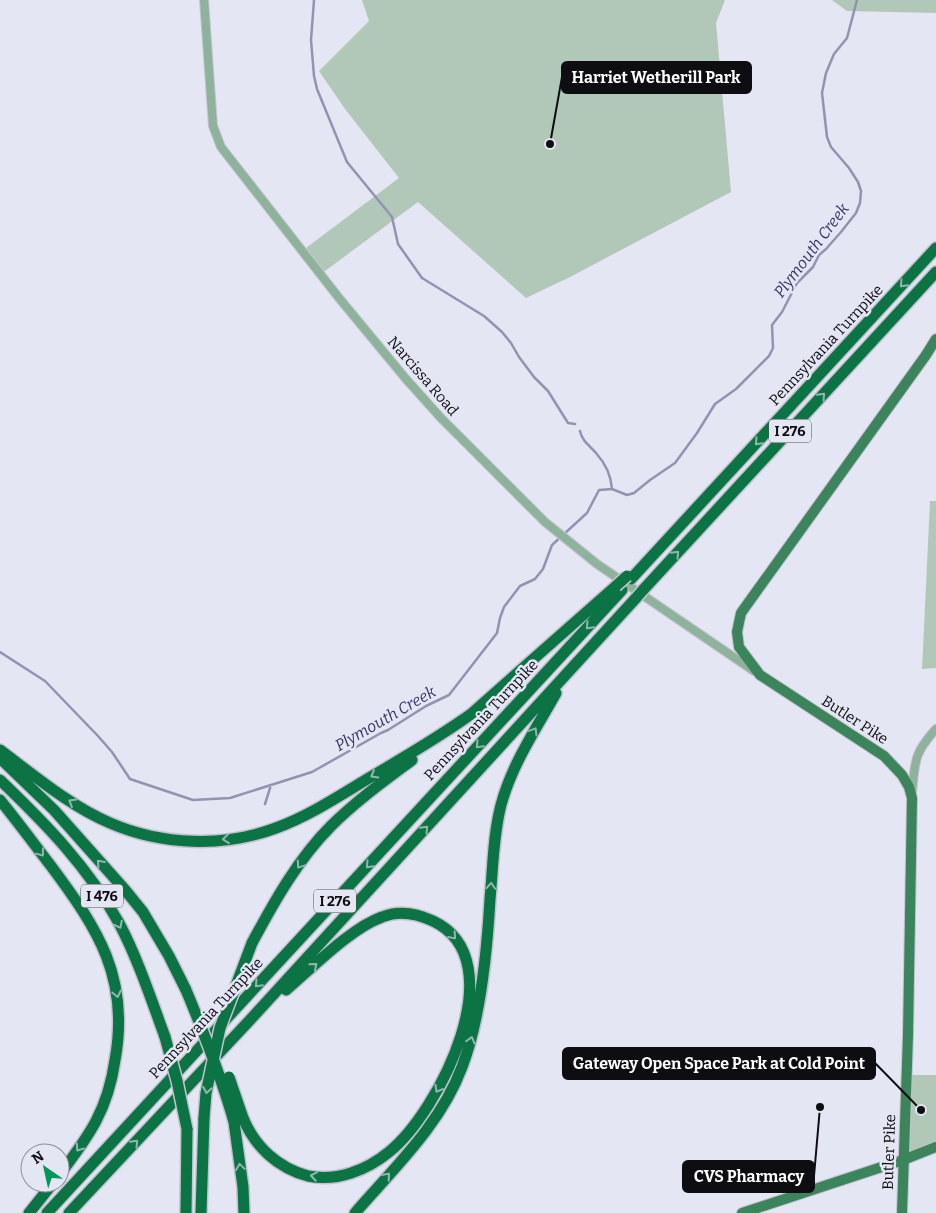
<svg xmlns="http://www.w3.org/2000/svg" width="936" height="1213" viewBox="0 0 936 1213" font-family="Bitter,serif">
<rect width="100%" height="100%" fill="#e5e6f3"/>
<!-- green -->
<path fill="#b1c8b8" d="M362,0h363l-9,23 15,169 -161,85 -44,21 -108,-96 -97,72 -19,-23 97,-73 -54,-69 -26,-38 50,-50z
M832,0h104v13l-89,-2z
M930,501h6v167l-14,1z
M907,1075h29v72l-33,13z"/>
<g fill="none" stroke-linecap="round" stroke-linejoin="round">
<!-- stream -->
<path stroke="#9293b0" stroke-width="2.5" d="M314,0l-3,40 3,36 3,13 30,73 45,55 6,27 24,34 62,38 18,16 9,11 8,14 15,20 14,14 20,32 7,1
M580,431c2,10 9,14 16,22 9,10 15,22 16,36
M0,652l45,29 53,55 14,16 18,27 63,21 37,-2 82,-26 69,-39 7,-3 38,-24 23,-11 48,-62 3,-15 4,-11 16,-21 15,-7 8,-10 9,-24 35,-32 12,-23 13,-1 15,6 7,-2 16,-13 25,-17 22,-30 18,-29 21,-15 33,-33 4,-8 -1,-23 10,-13 15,-29 16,-16 6,-12 7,-6 15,-17 15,-19 4,-10 1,-12 -3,-9 -9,-14 -18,-21 -4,-10 -5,-44 4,-20 8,-19 13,-16 10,-38
M265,804l6,-19"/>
<!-- minor casing -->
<g stroke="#c2c3cf" stroke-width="10">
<path id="minor" d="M204,0l9,126 8,21 118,151 67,81 35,39 104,104 52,42 157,107
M912,793c3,-32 2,-40 24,-64"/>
</g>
<!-- major casing -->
<g stroke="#c2c3cf" stroke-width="12">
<path id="major" d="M742,1213l161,-53 33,-13
M902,1213l6,-178 4,-237 -3,-11 -7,-12 -18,-19 -124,-81 -21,-28 -2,-15 4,-19 185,-258 10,-16"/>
</g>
<!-- highway casing -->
<g stroke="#c2c3cf" stroke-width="14">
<path id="highway" d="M631,579l305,-331
M643,590l293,-318
M470,715l146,-129
M0,750c35,26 70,56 110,73 51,22 113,25 166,5 33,-12 63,-32 93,-50 36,-21 72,-42 105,-66
M0,758l54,52 72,81 17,21 26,44 17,34
M0,780c46,44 88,87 119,143 19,36 32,76 46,114
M0,800c18,22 34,44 51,66 47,63 79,112 64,194 -3,21 -9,42 -19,61 -10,19 -23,36 -36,53
M252,943c22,-41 46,-84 79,-117 25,-25 53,-45 81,-66
M243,1118c12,29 35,50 65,58 29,6 59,-6 81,-24 50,-40 127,-192 44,-231 -17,-8 -34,-11 -51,-4 -31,11 -70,51 -96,73
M234,1122l9,65 1,26
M29,1213l24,-30
M47,1213l575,-623
M69,1213l181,-193 386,-422
M186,1213l1,-84
M201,1213l3,-95
M355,1213c39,-45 86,-89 107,-146 19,-49 25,-115 28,-168 3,-31 3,-63 11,-94 11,-41 35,-76 55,-112"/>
</g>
<!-- minor -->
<use href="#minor" stroke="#8eb29b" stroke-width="8"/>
<!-- major -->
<use href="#major" stroke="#3c845b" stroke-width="10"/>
<!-- highway -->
<use href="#highway" stroke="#0c7344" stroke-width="11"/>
<!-- highway-bridge casing -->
<g stroke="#c2c3cf" stroke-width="14" stroke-linecap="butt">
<path id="highway-bridge" d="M616,586l11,-10
M636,598l7,-8
M186,990c18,43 35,86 48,132
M165,1037l12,44 10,48
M229,1077l14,41
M204,1118l2,-25 14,-65 32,-85"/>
</g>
<!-- highway-bridge -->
<use href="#highway-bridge" stroke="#0c7344" stroke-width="11"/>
</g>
<!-- one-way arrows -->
<defs><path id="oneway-chevron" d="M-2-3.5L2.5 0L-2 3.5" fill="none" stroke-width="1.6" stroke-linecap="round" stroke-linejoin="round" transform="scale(1.25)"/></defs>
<g stroke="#8eb8ad">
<use href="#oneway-chevron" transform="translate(903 284) rotate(133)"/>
<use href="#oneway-chevron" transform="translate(822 396) rotate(-47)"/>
<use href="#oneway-chevron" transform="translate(758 442) rotate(133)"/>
<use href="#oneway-chevron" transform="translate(676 554) rotate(-47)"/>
<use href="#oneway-chevron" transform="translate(589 626) rotate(133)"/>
<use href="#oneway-chevron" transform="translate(534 731) rotate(-59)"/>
<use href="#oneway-chevron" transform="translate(479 745) rotate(133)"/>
<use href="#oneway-chevron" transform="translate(374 775) rotate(150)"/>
<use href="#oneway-chevron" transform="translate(72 802) rotate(-149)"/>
<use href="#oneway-chevron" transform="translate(425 829) rotate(-47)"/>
<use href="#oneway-chevron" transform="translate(226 839) rotate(174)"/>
<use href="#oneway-chevron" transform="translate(41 853) rotate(53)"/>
<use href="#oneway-chevron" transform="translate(100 863) rotate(-132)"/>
<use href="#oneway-chevron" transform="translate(300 865) rotate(124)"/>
<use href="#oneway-chevron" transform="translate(369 865) rotate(133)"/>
<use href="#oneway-chevron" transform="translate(491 886) rotate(-86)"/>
<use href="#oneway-chevron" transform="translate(119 925) rotate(63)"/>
<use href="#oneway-chevron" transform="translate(453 936) rotate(49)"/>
<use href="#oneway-chevron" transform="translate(314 966) rotate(-40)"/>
<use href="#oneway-chevron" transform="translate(258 984) rotate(133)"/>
<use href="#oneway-chevron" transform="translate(117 994) rotate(78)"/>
<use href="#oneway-chevron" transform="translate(471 1040) rotate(-75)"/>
<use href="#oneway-chevron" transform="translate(438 1089) rotate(120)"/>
<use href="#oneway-chevron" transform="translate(207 1090) rotate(100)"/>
<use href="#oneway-chevron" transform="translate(135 1143) rotate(-47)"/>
<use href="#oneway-chevron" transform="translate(79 1148) rotate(125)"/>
<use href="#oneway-chevron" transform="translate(240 1167) rotate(-98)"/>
<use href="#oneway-chevron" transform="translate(314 1176) rotate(-170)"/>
<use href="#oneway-chevron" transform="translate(387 1176) rotate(-49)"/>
</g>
<g text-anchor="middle" stroke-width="5" stroke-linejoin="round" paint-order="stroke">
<!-- shield labels -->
<g fill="#e5e6f3" stroke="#4e4e56" stroke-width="1">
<rect x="769" y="419.5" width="42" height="23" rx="4"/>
<rect x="81" y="884.5" width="42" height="23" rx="4"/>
<rect x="314" y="889.5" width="42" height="23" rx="4"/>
</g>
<g font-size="14" font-weight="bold" fill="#0d0d12">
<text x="790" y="436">I 276</text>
<text x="102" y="901">I 476</text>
<text x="335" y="906">I 276</text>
</g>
<!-- street labels -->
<g font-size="15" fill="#0d0d12" stroke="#e5e6f3">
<text transform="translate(826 345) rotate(-47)" y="5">Pennsylvania Turnpike</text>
<text transform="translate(423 376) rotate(49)" y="5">Narcissa Road</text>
<text transform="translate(481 720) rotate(-47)" y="5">Pennsylvania Turnpike</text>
<text transform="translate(855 720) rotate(33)" y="5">Butler Pike</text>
<text transform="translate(206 1018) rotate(-47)" y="5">Pennsylvania Turnpike</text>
<text transform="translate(889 1152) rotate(-88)" y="5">Butler Pike</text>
</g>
<!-- water labels -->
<g font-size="16" font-style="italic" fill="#393668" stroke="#e5e6f3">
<text transform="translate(811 250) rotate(-53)" y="6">Plymouth Creek</text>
<text transform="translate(385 718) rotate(-30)" y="6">Plymouth Creek</text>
</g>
</g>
<!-- callouts -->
<path fill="none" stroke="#0d0d12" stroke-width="2" d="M550 144L562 77M921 1110L875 1063M820 1107L814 1176"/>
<g fill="#0d0d12" stroke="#e5e6f3" stroke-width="2">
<circle cx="550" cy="144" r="5"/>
<circle cx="921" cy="1110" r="5"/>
<circle cx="820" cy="1107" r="5"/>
</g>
<g fill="#0d0d12" stroke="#0d0d12" stroke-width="2">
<rect x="562" y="62" width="189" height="31" rx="5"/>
<rect x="563" y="1048" width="312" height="31" rx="5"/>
<rect x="683" y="1161" width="131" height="31" rx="5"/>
</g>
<g font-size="16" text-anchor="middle" font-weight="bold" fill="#fff">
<text x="656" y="83">Harriet Wetherill Park</text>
<text x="719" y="1069">Gateway Open Space Park at Cold Point</text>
<text x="749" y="1182">CVS Pharmacy</text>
</g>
<!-- north arrow -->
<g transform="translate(45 1168) rotate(326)"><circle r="24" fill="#e5e6f3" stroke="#8f8f99"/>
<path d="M0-4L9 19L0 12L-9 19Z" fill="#00985a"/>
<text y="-8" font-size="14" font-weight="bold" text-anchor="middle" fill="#0d0d12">N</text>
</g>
</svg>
